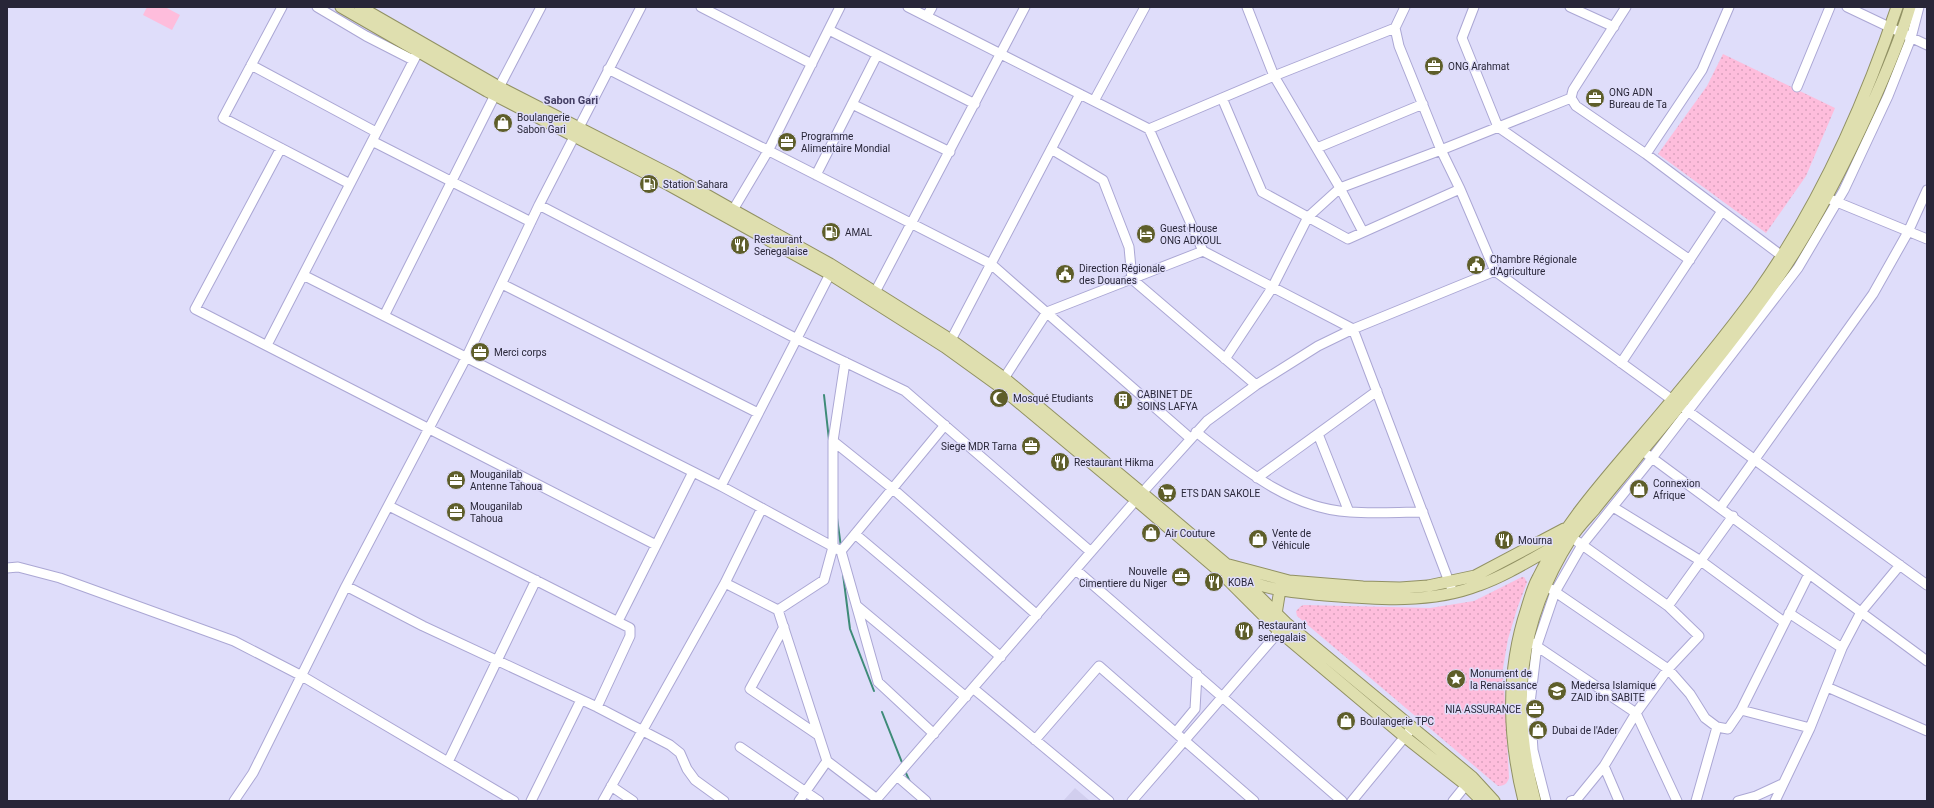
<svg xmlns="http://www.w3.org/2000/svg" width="1934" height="808" viewBox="0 0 1934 808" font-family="Roboto,sans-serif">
<defs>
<pattern id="green-dots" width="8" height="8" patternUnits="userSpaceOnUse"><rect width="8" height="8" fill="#febddc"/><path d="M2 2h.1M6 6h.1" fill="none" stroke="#daa2be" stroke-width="1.8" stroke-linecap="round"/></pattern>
</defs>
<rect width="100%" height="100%" fill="#dfddfa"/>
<!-- built -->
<path fill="#d1ceee" d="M1075,788l15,13h-27z"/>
<!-- green -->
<path fill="url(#green-dots)" d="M1723,54l112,54 -29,68 -40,57 -108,-79 49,-68z
M1522,577h2l3,5 -10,27 -9,30 -5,29 6,110c-2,6 -5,8 -11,8l-201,-170 -1,-5 5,-5 3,-1 126,3 44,-7z"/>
<!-- pitch -->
<path fill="#febddc" d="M147,7h18l15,8 -8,15 -29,-15z"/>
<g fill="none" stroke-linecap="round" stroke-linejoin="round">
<!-- stream -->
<path stroke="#3e8b78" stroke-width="2" d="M824,395l5,45
M837,518l4,29
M843,574l7,55 24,62
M882,712l21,53
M905,771l5,11"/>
<!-- minor casing -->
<g stroke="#aba7d4" stroke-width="11">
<path id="minor" d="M282,7l-59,111 127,66
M317,7l49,29 47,24
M701,7l111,57
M908,7l241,122 54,122 150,78 98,258
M1247,7l27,69 66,112 23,44
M1405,7l-10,21 4,18 42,104 19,39 35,82 432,314
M1474,7l-12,31 36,89 192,133
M1570,7l44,20
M1626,7l-53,83 -2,8 5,8 70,48 140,105
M1847,7l80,38
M927,16l5,-9
M829,30l146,74
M251,65l125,67
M608,69l383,195 199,174
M1797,87l33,-80
M1222,98l40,94 86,47 112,-50
M1094,101l51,-94
M852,104l98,48
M1149,129l125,-53 121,-48
M372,141l159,81
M281,148l-86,161 461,236
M1317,148l106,-44
M1051,149l52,31 26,67 3,32 124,106
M1646,154l56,-84 27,-63
M816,175l61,-120
M1832,200l95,39
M539,205l258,134 108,52 186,161
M730,215l38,-64 72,-144
M303,275l418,211 120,65 37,131 56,52
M502,284l256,129
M872,298l153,-291
M384,316l111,-221 46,-88
M951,340l129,-246
M267,345l151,-293
M1225,359l47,-71 36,-71 32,-29 101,-38 130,-52
M845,362l-12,79 60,48 144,126
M1621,363l101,-152
M1001,383l46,-71 156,-61
M1196,432c45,35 94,77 154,80 24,2 49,0 73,0
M1318,434l31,78
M1648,455l279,206
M1257,478l120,-87
M721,486l109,-212
M389,506l241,122v8l-33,71
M1613,507l88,54 83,61
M1720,508l153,-214 35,-62 19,-42
M855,534l146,123
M841,551l104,-126
M7,568l11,-1 42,11 174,63 68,35 212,125
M1076,570l266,231
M725,583l53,27 49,151 50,38
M346,586l77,40 174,81 73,38 10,8 7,16 8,11 29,21
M1551,589l117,80 22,25 15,24 12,9 11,2 13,-19 69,18
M857,606l109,91
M1668,606l65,-90
M778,610l46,-30 9,-33v-106
M1789,613l53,35
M618,621l75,-149
M784,627l-34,62 68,46
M1532,643l104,70 41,88
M1827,687l100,44
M974,689l135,112
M1741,710l68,-136
M1176,732l19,-23 2,-35
M1035,740l64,-74 155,135
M740,747l79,54
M448,762l88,-182
M1604,766l15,35
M897,776l29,25
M611,786l22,15
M234,801l19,-28 93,-187 120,-228 73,-153 102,-198
M531,801l50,-101
M603,801l122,-218 37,-75
M799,801l28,-40
M875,801l267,-308 65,-72 49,-36 62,-39 35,-17 142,-58
M1132,801l151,-174
M1352,801l60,-73
M1453,801l17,-21
M1546,801l-13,-51 -3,-47 7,-58 18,-53 27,-47 70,-87 146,-190 46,-78 44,-94 23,-58 8,-31
M1571,801l6,-2 27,-33 32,-53 32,-44 31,-33 -31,-30 -97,-69
M1696,801l21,-74
M1738,801l18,-5 26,-12
M1775,801l35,-73 32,-80 19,-36 39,-47"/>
</g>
<!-- major casing -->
<g stroke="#919163" stroke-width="13">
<path id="major" d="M341,7l146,84 182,94 161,89 115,73 54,39 137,114 82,70 61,61 126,106 61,48 16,16
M360,7l139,80 174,89 60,34 97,54 121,76 53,38 138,115 84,71 60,59 186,154 22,24
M1229,565l60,16 74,6 37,1 28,-2 47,-10 89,-47
M1245,579c25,12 53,13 80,16 50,4 106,9 154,-10 26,-9 51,-25 76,-39
M1276,614l5,-31
M1524,801c-16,-64 -18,-130 3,-193 3,-10 6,-21 11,-30 24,-50 60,-91 96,-133 42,-49 85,-100 123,-152 62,-87 106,-185 140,-286
M1535,801c-25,-96 -18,-178 36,-263 6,-10 15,-19 23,-28 14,-18 29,-35 43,-53 43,-51 86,-103 125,-157 43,-58 76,-122 106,-187 16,-35 31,-69 42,-106"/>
</g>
<!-- minor -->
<use href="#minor" stroke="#fff" stroke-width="9"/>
<!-- major -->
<use href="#major" stroke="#dfdfaf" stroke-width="11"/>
</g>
<!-- icons -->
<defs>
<g id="office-disc" transform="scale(1)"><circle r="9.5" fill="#5e5e2a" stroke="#dfddfa"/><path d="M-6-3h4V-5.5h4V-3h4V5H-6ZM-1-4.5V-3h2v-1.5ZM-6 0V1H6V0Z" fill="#fff"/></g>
<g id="shop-disc" transform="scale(1)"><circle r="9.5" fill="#5e5e2a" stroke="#dfddfa"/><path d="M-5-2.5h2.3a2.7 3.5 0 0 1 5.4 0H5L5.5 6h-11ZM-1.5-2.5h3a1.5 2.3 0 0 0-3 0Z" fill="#fff"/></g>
<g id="fuel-disc" transform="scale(1)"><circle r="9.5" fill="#5e5e2a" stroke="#dfddfa"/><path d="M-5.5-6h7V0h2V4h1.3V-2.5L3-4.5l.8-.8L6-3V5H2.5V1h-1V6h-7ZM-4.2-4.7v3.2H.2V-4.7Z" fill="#fff"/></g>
<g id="hotel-disc" transform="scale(1)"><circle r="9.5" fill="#5e5e2a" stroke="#dfddfa"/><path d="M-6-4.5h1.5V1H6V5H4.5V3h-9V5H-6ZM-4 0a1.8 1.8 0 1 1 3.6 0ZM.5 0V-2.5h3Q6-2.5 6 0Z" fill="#fff"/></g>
<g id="restaurant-disc" transform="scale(1)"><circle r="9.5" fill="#5e5e2a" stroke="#dfddfa"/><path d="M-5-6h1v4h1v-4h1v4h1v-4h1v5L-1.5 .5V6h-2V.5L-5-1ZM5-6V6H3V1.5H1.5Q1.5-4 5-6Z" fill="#fff"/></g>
<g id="civic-disc" transform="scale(1)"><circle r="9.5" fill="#5e5e2a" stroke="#dfddfa"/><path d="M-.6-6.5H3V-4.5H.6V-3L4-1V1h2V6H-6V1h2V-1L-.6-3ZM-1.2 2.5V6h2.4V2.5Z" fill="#fff"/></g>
<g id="mosque-disc" transform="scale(1)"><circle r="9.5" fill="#5e5e2a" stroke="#dfddfa"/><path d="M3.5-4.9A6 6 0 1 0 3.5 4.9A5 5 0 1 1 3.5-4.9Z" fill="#fff"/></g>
<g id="building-disc" transform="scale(1)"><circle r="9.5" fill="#5e5e2a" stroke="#dfddfa"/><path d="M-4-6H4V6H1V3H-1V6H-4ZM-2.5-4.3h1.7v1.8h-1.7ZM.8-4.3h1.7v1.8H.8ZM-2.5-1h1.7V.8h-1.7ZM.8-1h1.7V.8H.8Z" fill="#fff"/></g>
<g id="supermarket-disc" transform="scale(1)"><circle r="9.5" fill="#5e5e2a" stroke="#dfddfa"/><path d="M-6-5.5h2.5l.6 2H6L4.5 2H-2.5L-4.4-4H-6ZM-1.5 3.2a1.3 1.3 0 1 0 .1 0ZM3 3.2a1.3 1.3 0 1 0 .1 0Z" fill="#fff"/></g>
<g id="sight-disc" transform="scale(1)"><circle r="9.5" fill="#5e5e2a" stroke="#dfddfa"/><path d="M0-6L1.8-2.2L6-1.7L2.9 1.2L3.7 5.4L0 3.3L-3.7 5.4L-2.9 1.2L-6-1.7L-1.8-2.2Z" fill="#fff"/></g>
<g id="school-disc" transform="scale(1)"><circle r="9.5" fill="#5e5e2a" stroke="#dfddfa"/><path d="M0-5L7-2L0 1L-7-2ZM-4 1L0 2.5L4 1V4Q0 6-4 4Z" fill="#fff"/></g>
</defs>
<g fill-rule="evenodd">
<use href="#office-disc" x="1434" y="66"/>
<use href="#office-disc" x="1595" y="98"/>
<use href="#shop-disc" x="503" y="123"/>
<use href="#office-disc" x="787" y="142"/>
<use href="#fuel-disc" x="649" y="184"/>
<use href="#fuel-disc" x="831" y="232"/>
<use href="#hotel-disc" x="1146" y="234"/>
<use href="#restaurant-disc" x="740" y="245"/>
<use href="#civic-disc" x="1476" y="265"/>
<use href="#civic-disc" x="1065" y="274"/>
<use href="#office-disc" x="480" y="352"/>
<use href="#mosque-disc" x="999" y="398"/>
<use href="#building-disc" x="1123" y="400"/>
<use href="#office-disc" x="1031" y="446"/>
<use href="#restaurant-disc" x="1060" y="462"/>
<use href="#office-disc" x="456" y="480"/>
<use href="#shop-disc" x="1639" y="489"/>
<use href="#supermarket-disc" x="1167" y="493"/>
<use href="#office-disc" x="456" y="512"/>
<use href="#shop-disc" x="1151" y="533"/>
<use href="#shop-disc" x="1258" y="539"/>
<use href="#restaurant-disc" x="1504" y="540"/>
<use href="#office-disc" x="1181" y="577"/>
<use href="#restaurant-disc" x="1214" y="582"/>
<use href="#restaurant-disc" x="1244" y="631"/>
<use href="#sight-disc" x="1456" y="679"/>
<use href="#school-disc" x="1557" y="691"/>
<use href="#office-disc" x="1535" y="709"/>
<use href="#shop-disc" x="1346" y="721"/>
<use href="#shop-disc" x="1538" y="730"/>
</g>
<g text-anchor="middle" stroke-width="3" stroke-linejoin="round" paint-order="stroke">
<!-- poi labels -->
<g font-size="10" fill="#282638" stroke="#dfddfa" text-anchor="start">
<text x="1448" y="70">ONG Arahmat</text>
<text x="1609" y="96">ONG ADN<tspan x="1609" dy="12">Bureau de Ta</tspan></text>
<text x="517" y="121">Boulangerie<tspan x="517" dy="12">Sabon Gari</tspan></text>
<text x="801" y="140">Programme<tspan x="801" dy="12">Alimentaire Mondial</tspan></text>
<text x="663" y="188">Station Sahara</text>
<text x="1160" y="232">Guest House<tspan x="1160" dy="12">ONG ADKOUL</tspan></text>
<text x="845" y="236">AMAL</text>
<text x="754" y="243">Restaurant<tspan x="754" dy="12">Senegalaise</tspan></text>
<text x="1490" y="263">Chambre Régionale<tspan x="1490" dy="12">d'Agriculture</tspan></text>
<text x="1079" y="272">Direction Régionale<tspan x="1079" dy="12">des Douanes</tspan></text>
<text x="494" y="356">Merci corps</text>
<text x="1137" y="398">CABINET DE<tspan x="1137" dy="12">SOINS LAFYA</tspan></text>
<text x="1013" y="402">Mosqué Etudiants</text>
<text x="1017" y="450" text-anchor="end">Siege MDR Tarna</text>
<text x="1074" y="466">Restaurant Hikma</text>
<text x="470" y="478">Mouganilab<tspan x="470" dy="12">Antenne Tahoua</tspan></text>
<text x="1653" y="487">Connexion<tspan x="1653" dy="12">Afrique</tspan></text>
<text x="1181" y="497">ETS DAN SAKOLE</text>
<text x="470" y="510">Mouganilab<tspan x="470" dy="12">Tahoua</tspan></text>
<text x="1165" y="537">Air Couture</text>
<text x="1272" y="537">Vente de<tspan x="1272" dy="12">Véhicule</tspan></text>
<text x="1518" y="544">Mourna</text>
<text x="1167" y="575" text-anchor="end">Nouvelle<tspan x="1167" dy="12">Cimentiere du Niger</tspan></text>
<text x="1228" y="586">KOBA</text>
<text x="1258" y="629">Restaurant<tspan x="1258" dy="12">senegalais</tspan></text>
<text x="1470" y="677">Monument de<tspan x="1470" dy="12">la Renaissance</tspan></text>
<text x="1571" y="689">Medersa Islamique<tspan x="1571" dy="12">ZAID ibn SABITE</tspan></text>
<text x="1521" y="713" text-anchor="end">NIA ASSURANCE</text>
<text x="1360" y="725">Boulangerie TPC</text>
<text x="1552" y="734">Dubai de l'Ader</text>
</g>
<!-- neighbourhood labels -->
<g font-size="11" font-weight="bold" fill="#423d63" stroke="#dfddfa">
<text x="571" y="104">Sabon Gari</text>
</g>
</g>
<!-- border -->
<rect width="1934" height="808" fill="none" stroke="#282638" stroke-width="16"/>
</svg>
